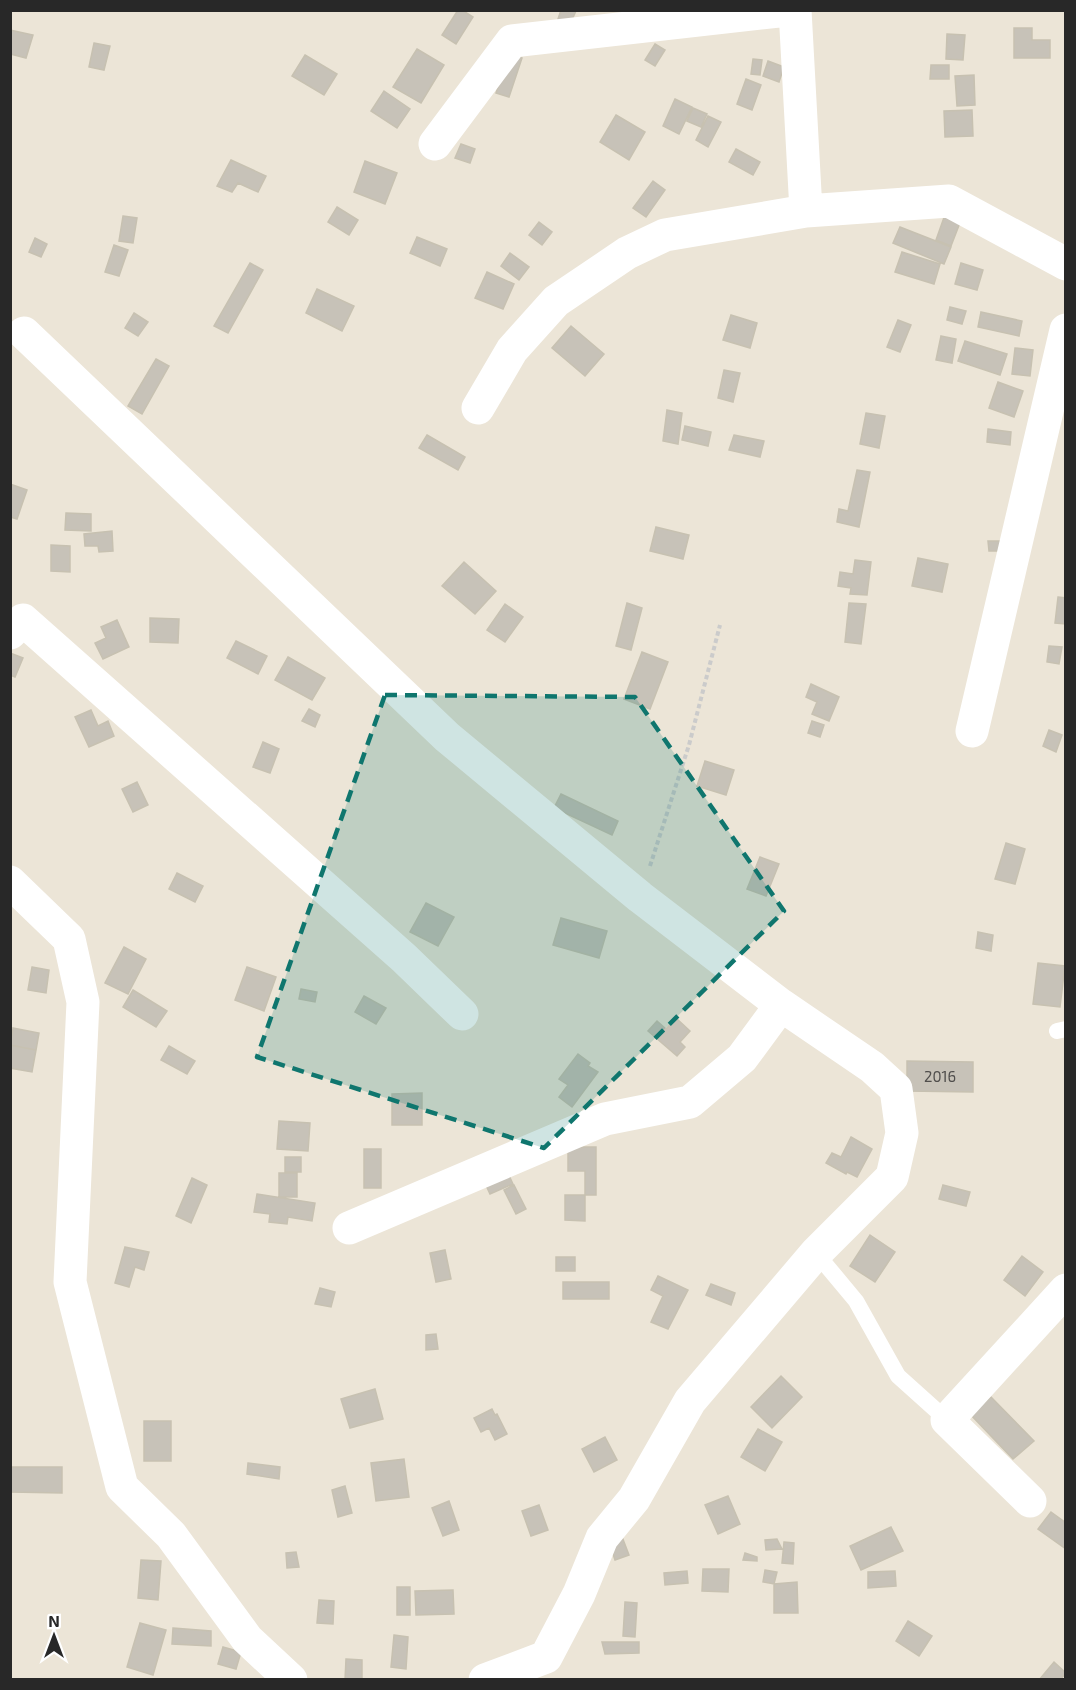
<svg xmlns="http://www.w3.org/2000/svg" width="1076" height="1690" viewBox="0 0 1076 1690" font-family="'Exo 2',sans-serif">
<rect width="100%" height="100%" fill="#ece5d7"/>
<!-- building -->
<path fill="#c7c2b8" stroke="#c7c1b1" stroke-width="1.5" d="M458,10h4l11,7 -17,27 -14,-9z
M561,10l15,1 -6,13 -12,-5z
M1014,28h18v12h18v18h-36z
M10,30l23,5 -7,23 -16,-4z
M947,34l18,1 -2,25 -17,-1z
M94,43l16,3 -6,24 -15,-3z
M655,44l10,6 -10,16 -10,-6z
M417,49l27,16 -23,38 -28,-16z
M509,54l13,4 -13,39 -13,-4z
M305,55l32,19 -13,21 -32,-19z
M753,59l9,1 -2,15 -9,-1z
M768,61l16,6 -5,15 -16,-6z
M931,65h18v14h-19z
M974,75l1,30 -18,1 -2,-30z
M746,79l15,6 -9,25 -15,-6z
M384,91l26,18 -13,19 -26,-17z
M675,99l17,8 -13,27 -16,-8z
M693,108l14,6 -6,13 -14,-6z
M972,110l1,26 -28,1 -1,-26z
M616,115l29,17 -16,28 -29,-18z
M708,116l13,6 -13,25 -12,-7z
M461,144l14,5 -5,14 -15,-5z
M736,149l24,13 -7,13 -24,-13z
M231,160l35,16 -8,16 -20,-9 -6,9 -15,-6z
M365,161l32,12 -12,31 -31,-12z
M653,181l12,9 -19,27 -13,-9z
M337,207l21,13 -9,15 -21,-13z
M947,209l16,6 -12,31 -15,-6z
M123,216l14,2 -4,25 -14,-2z
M539,222l13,10 -10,13 -13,-10z
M900,227l51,20 -7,17 -51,-21z
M417,237l30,12 -7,17 -30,-13z
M35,238l12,6 -6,13 -12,-5z
M114,245l14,5 -9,26 -14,-4z
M902,252l38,12 -6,20 -39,-12z
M510,253l19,14 -10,13 -18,-14z
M250,263l13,7 -35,63 -14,-7z
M961,263l22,7 -6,20 -22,-6z
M487,272l27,12 -11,25 -28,-11z
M317,289l37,17 -12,25 -36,-18z
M950,307l16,4 -4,13 -15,-4z
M981,312l41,9 -3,15 -41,-9z
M134,313l14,9 -10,14 -13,-8z
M731,315l26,8 -7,25 -27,-8z
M898,320l13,5 -11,27 -13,-5z
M571,326l33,28 -19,22 -33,-28z
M941,336l15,3 -4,24 -16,-3z
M965,341l42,13 -7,21 -42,-14z
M1015,348l18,2 -3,26 -18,-2z
M156,359l13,7 -27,48 -14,-8z
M724,370l16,3 -7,29 -15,-4z
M998,382l25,9 -9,26 -25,-9z
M667,410l15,3 -4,31 -15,-3z
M866,413l19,3 -6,32 -19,-4z
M685,426l26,6 -3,14 -26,-6z
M988,429l23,3 -1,13 -23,-3z
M427,435l38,22 -7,13 -39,-22z
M734,435l30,6 -4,16 -31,-7z
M857,470l13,2 -11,55 -22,-5 2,-13 9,2z
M10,484l17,6 -10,29 -7,-2z
M66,513l25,1v17l-26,-1z
M656,527l33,8 -6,24 -33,-8z
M112,531l1,20 -14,1 -1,-6h-13l-1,-12z
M988,541h12l1,10h-12z
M51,545l19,1v26l-19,-1z
M918,558l30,6 -6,28 -30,-6z
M855,560l16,2 -4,33 -17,-1 1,-6 -13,-2 2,-14 13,2z
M464,562l32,29 -21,23 -33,-28z
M1058,597l8,1v26l-11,-1z
M627,603l15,5 -11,42 -15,-4z
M849,603l17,1 -5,40 -16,-2z
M505,604l18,13 -18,25 -18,-12z
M150,618l29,1 -1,24 -28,-1z
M117,620l12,27 -26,12 -8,-16 11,-5 -5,-11z
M236,641l31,15 -9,18 -31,-16z
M1049,646l13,1 -3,17 -12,-2z
M642,652l26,10 -18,47 -26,-10z
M10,653l13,5 -8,19 -5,-2z
M288,657l37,21 -13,22 -37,-20z
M811,684l28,13 -10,24 -17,-7 5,-12 -11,-5z
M309,709l11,6 -5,12 -13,-6z
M91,710l7,16 10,-5 6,15 -25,11 -14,-30z
M812,721l12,4 -4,12 -12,-4z
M1049,730l13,5 -6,17 -13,-6z
M263,742l16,7 -9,24 -17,-6z
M705,761l29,9 -8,25 -29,-9z
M137,782l11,23 -15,7 -11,-23z
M561,794l57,27 -6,14 -58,-27z
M1006,843l19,6 -10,35 -20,-5z
M760,857l19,7 -13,32 -19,-7z
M177,873l26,13 -8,16 -26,-13z
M426,903l28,14 -16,29 -28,-14z
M561,918l46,13 -8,27 -46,-13z
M978,932l15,3 -2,16 -15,-3z
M124,947l22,12 -18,35 -23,-11z
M1038,963l27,3 -5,41 -27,-3z
M32,967l17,3 -3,23 -18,-3z
M247,967l29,10 -12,34 -29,-11z
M301,989l16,3 -2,10 -16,-3z
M133,990l34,21 -11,16 -33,-20z
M364,996l22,12 -10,16 -21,-12z
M676,1018l14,13 -10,11 5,5 -8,9 -29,-25 9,-10 9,8z
M13,1028l26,5 -3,17 -26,-5z
M10,1045l26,5 -4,22 -22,-4z
M169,1046l26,15 -8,13 -26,-14z
M578,1054l12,9 -2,3 10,6 -26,35 -13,-10 9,-12 -9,-6z
M907,1061l66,1v30l-66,-1z
M422,1093v32h-30v-31z
M279,1121l31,2 -2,28 -31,-2z
M851,1137l21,12 -15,28 -10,-5 -1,2 -20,-11 6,-10 9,4z
M568,1147h28v48h-11v-24h-17z
M364,1149h17v39h-17z
M285,1157h16v15h-16z
M506,1169l7,15 -23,10 -7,-15z
M279,1173h18v24h-18z
M192,1178l15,7 -16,38 -15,-7z
M514,1185l12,24 -10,5 -12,-24z
M943,1185l27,7 -4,14 -27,-7z
M257,1194l58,9 -3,18 -24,-4 -1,7 -18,-2 1,-8 -16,-2z
M565,1195h20v26l-20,-1z
M870,1235l25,17 -20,30 -25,-16z
M125,1247l24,5 -5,18 -9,-3 -6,20 -14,-4z
M445,1250l6,29 -15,3 -6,-29z
M1022,1256l21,16 -18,24 -21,-16z
M556,1257h19v14h-19z
M658,1276l30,14 -20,39 -17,-7 12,-26 -12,-6z
M563,1282h46v17h-46z
M711,1284l24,9 -4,12 -25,-10z
M320,1288l15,4 -4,15 -16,-3z
M436,1334l2,15 -12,1v-15z
M781,1376l21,21 -30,31 -21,-21z
M375,1389l8,30 -33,9 -9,-29z
M991,1397l43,44 -21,18 -43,-45z
M492,1409l3,6 2,-1 10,20 -12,6 -6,-12 -8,4 -7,-14z
M144,1421h27v40h-27z
M758,1429l24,13 -17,29 -24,-14z
M605,1437l12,23 -23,12 -12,-23z
M404,1459l5,38 -33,4 -5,-38z
M248,1463l32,4 -1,12 -32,-5z
M10,1467h52v26l-52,-1z
M345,1486l7,27 -14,4 -6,-27z
M728,1496l12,28 -22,10 -13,-29z
M449,1501l10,29 -16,6 -11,-28z
M539,1505l9,25 -17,6 -9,-25z
M1051,1512l15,11v26l-28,-20z
M891,1527l12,24 -42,19 -11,-24z
M621,1534l8,21 -14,5 -7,-21z
M777,1539l5,10 -16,1 -1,-10z
M784,1542l10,1 -1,21 -11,-1z
M296,1552l3,15 -12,1 -1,-15z
M745,1553l12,4v4l-14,-1z
M141,1560l20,1 -3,39 -20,-2z
M703,1569h26l-1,23 -26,-1z
M765,1570l12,2 -3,12 -11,-2z
M687,1571l1,12 -23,2 -1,-12z
M895,1571l1,15 -28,2v-16z
M797,1582l1,31h-24v-29z
M397,1587h13v28h-13z
M453,1590l1,24 -38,1 -1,-24z
M319,1600l15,1 -1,23 -16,-1z
M625,1602l12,1 -2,34 -12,-1z
M908,1621l24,15 -13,20 -23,-15z
M140,1623l26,7 -13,45 -26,-8z
M173,1628l38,3v15l-39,-2z
M394,1635l14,2 -2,32 -15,-2z
M602,1642h37v11l-34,1z
M223,1647l18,5 -5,17 -18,-5z
M346,1659l16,1v20h-17z
M1054,1662l12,11 -6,7h-21z"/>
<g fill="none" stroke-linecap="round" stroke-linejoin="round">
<!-- path -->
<path stroke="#cbcbcb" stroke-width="4" stroke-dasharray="4.5 3" stroke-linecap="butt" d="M650,866l39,-121 31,-120"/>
<!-- service -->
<path stroke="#fff" stroke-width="16" d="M1057,1031l9,-2
M816,1253l40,48 42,75 49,44"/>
<!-- minor -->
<path stroke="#fff" stroke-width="33" d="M795,10l11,201
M435,144l77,-103 276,-31
M24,333l423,404 193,160 141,108 91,62 24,22 6,44 -10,44 -76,76 -126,148 -56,98 -32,39 -23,56 -33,63 -61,23
M478,408l34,-58 44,-49 71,-48 38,-18 141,-24 143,-10 117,63
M10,633l13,-13 381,338 58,56
M972,731l94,-401
M10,882l59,57 14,63 -13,280 52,205 49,48 76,104 44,41
M349,1228l256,-109 85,-17 52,-44 39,-53
M1030,1501l-83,-81 119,-130"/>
</g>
<!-- marked area -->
<path fill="#0f766e" fill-opacity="0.2" stroke="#0f766e" stroke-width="4.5" stroke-dasharray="12 8" stroke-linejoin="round" d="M385,695l250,2 149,214 -240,237 -287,-91z"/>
<g text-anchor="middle" stroke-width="4.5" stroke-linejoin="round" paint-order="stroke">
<!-- number labels -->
<g font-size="15" fill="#504e4c">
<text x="940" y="1082">2016</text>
</g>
</g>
<!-- border -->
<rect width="1076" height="1690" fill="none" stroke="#282828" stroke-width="24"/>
<!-- north arrow -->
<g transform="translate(54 1636)" stroke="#ffffff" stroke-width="4.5" paint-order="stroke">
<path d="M0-4.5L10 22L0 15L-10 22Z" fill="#282828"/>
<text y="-9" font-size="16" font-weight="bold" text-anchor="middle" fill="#282828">N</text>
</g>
</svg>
